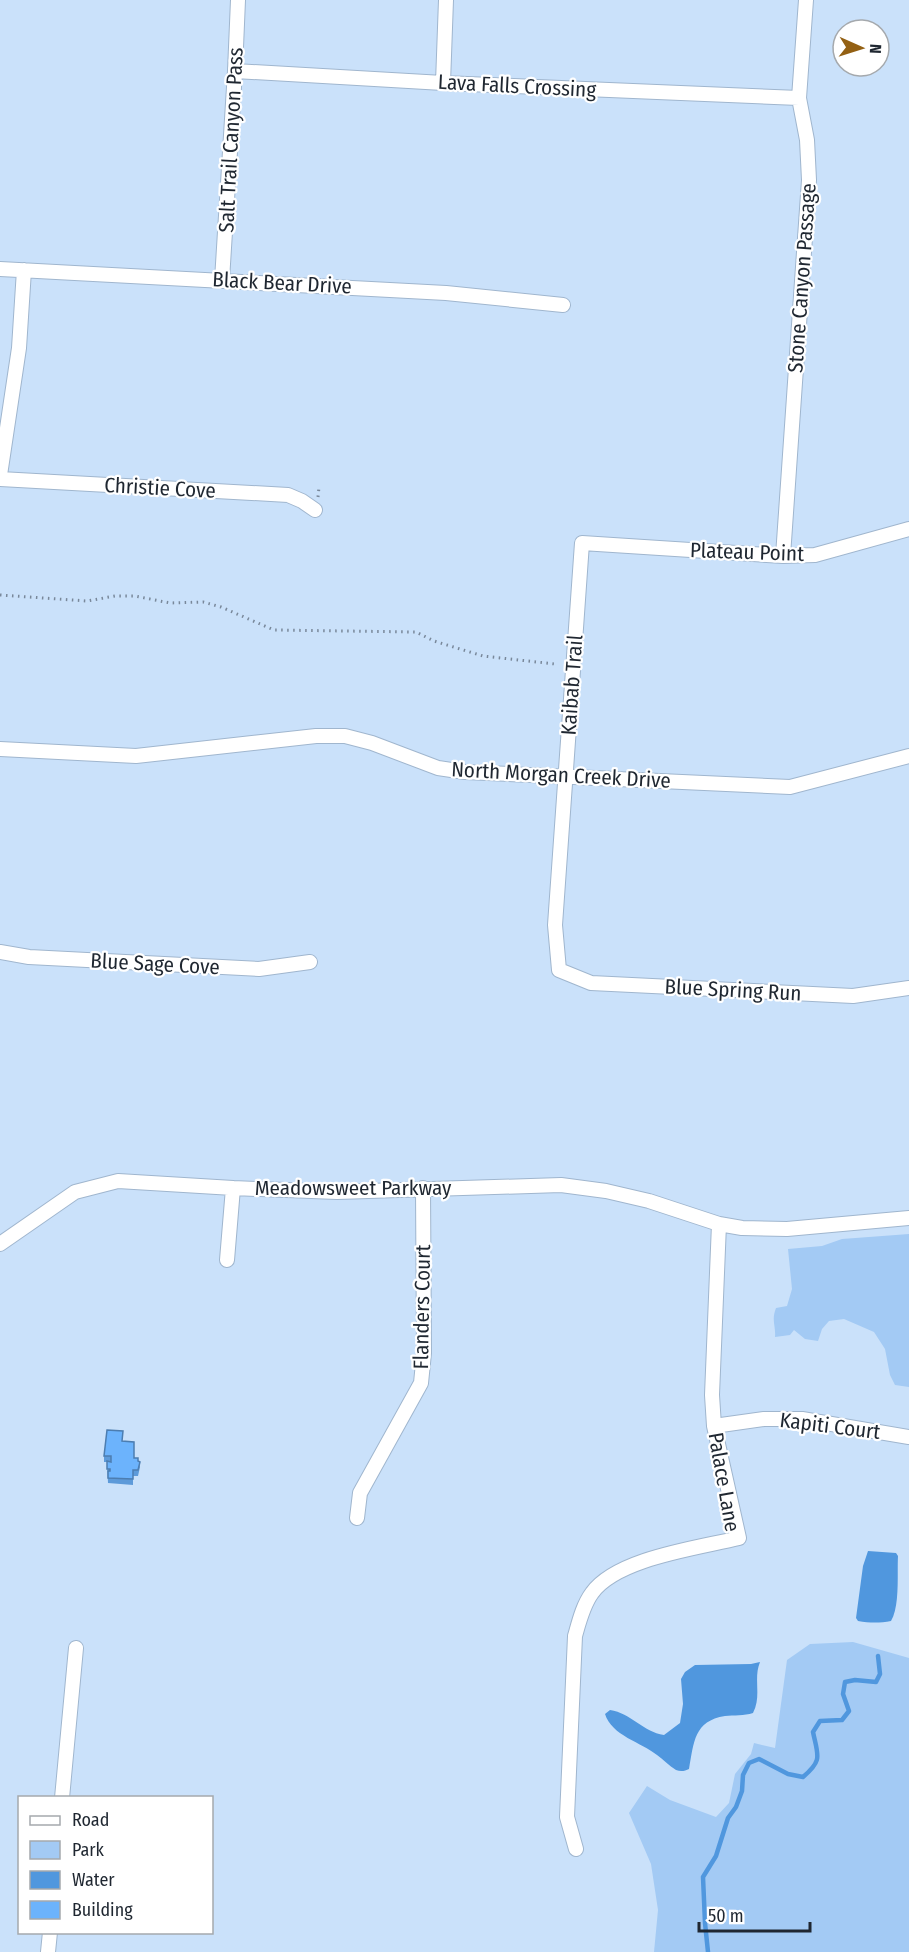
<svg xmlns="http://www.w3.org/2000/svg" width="909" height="1952" viewBox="0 0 909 1952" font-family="'Fira Sans Condensed',sans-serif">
<rect width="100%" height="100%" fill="#cae1fa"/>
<!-- green -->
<path fill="#a3caf4" d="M909,1234v153l-14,-2 -5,-10 -5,-26 -11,-17 -30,-13 -15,2 -7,8 -4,12 -13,-2 -11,-9 -4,5 -15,2c1,-12 -4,-16 1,-29l11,-2 5,-17 -4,-40 34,-3 20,-7z
M853,1642l56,16v294h-255l4,-42 -7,-46 -22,-51 18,-27 23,14 46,17 13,-14 6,-29 16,-20 3,-11 21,5 12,-88 23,-16z"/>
<!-- water -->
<path fill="#5097de" d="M868,1551l28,2 2,3c-1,18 2,50 -7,65 -11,2 -21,2 -33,0l-2,-3 7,-52z
M760,1662c-7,17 2,34 -7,51 -9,3 -19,2 -28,3 -31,5 -31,26 -36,53 -4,2 -8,3 -13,1 -7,-4 -13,-11 -19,-15 -16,-13 -45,-19 -52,-41l5,-4c21,3 33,22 54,25l16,-12 3,-19 -2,-25 4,-7 10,-7 56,-1z"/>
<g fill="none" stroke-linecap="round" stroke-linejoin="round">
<!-- stream -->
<path stroke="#5097de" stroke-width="4.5" d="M708,1952l-3,-29 -2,-46 13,-21 12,-38 8,-11 6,-16 1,-16 6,-12 10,-4 29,15 15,3c20,-17 15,-21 10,-45l7,-11 22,-1 7,-9 -6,-17 2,-12 10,-2 21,2 4,-8 -2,-18"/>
<!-- minor casing -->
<g stroke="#a0b6ce" stroke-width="16">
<path id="minor" d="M235,71l208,12 356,15
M443,83l3,-83
M0,269l446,24 117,12
M222,280l13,-209 3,-71
M0,475l19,-127 5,-78
M0,479l288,16 14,6 13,9
M909,529l-94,26 -32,1 -201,-13 -27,382 4,45 32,13 262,13 56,-8
M783,556l26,-376 -2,-40 -8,-42 7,-98
M0,749l136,7 180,-20h29l27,7 66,25 27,4 325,15 119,-31
M0,952l29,5 230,12 51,-7
M0,1244l75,-52 43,-11 115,7 104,4 224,-7 45,6 43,10 70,23 23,4 45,1 122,-11
M227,1260l6,-72
M714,1426l50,-7h38l107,18
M357,1518l3,-25 61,-110 3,-30 -1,-165
M62,1798l14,-150
M576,1849l-9,-32 8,-181c4,-14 8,-31 17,-43 25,-35 107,-45 147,-55l-25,-112 -2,-31 7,-171
M48,1952l2,-20"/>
</g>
<!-- path -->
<path stroke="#79889a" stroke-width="3" stroke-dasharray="1.5 4.5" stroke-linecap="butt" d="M318,497l1,-10
M0,595l87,6 28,-5h20l35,7 33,-1 18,5 53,23 142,2 18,9 49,15 72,8"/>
<!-- minor -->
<use href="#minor" stroke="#fff" stroke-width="14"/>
</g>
<!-- wall -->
<path fill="#5d9ad9" d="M123,1441l11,17 4,3 2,6 -2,9h-5v9l-25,-2 -1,-21h-3v-6z"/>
<!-- building -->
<path fill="#6cb3fc" stroke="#4c7db0" stroke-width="1.5" d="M107,1430l16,1 -1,10 12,1v16h4v3l2,1 -2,8h-5v9l-25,-1v-7h2v-2h-3v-8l4,1v-6h-7z"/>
<g text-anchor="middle" stroke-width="4.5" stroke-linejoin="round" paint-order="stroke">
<!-- street labels -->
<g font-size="21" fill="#1f2731" stroke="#fff">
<text transform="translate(517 86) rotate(3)" y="7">Lava Falls Crossing</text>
<text transform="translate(231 140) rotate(-87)" y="7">Salt Trail Canyon Pass</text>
<text transform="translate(802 278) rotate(-86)" y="7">Stone Canyon Passage</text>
<text transform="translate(282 283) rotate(3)" y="7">Black Bear Drive</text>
<text transform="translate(160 488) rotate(3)" y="7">Christie Cove</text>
<text transform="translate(747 552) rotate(2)" y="7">Plateau Point</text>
<text transform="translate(572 685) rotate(-86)" y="7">Kaibab Trail</text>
<text transform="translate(561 775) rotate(3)" y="7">North Morgan Creek Drive</text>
<text transform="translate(155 964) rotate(3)" y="7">Blue Sage Cove</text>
<text transform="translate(733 990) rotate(3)" y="7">Blue Spring Run</text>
<text x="353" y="1195">Meadowsweet Parkway</text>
<text transform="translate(422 1307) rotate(-89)" y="7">Flanders Court</text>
<text transform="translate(830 1426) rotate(7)" y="7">Kapiti Court</text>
<text transform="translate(724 1482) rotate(80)" y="7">Palace Lane</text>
</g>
</g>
<!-- legend -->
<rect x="18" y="1796" width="195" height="138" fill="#ffffff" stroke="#a5a9ad" stroke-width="1.5"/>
<rect x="30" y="1816" width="30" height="9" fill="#ffffff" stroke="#a5a9ad" stroke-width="1.5"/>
<text x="72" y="1826" font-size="18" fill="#1f2731">Road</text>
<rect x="30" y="1841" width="30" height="18" fill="#a3caf4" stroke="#a5a9ad" stroke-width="1.5"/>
<text x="72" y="1856" font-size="18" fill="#1f2731">Park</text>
<rect x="30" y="1871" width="30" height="18" fill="#5097de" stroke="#a5a9ad" stroke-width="1.5"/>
<text x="72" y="1886" font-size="18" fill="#1f2731">Water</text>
<rect x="30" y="1901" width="30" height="18" fill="#6cb3fc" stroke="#a5a9ad" stroke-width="1.5"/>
<text x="72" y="1916" font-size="18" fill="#1f2731">Building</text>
<!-- north arrow -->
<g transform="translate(861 48) rotate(93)"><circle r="28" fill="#ffffff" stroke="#a5a9ad" stroke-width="1.5"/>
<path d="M0-4.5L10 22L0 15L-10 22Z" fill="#936013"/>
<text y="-9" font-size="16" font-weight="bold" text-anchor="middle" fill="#1f2731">N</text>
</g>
<!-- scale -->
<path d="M699 1922v9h111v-9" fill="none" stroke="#1f2731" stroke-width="3"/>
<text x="708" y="1922" font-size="18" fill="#1f2731" stroke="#ffffff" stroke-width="4.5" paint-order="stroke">50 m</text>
</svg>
